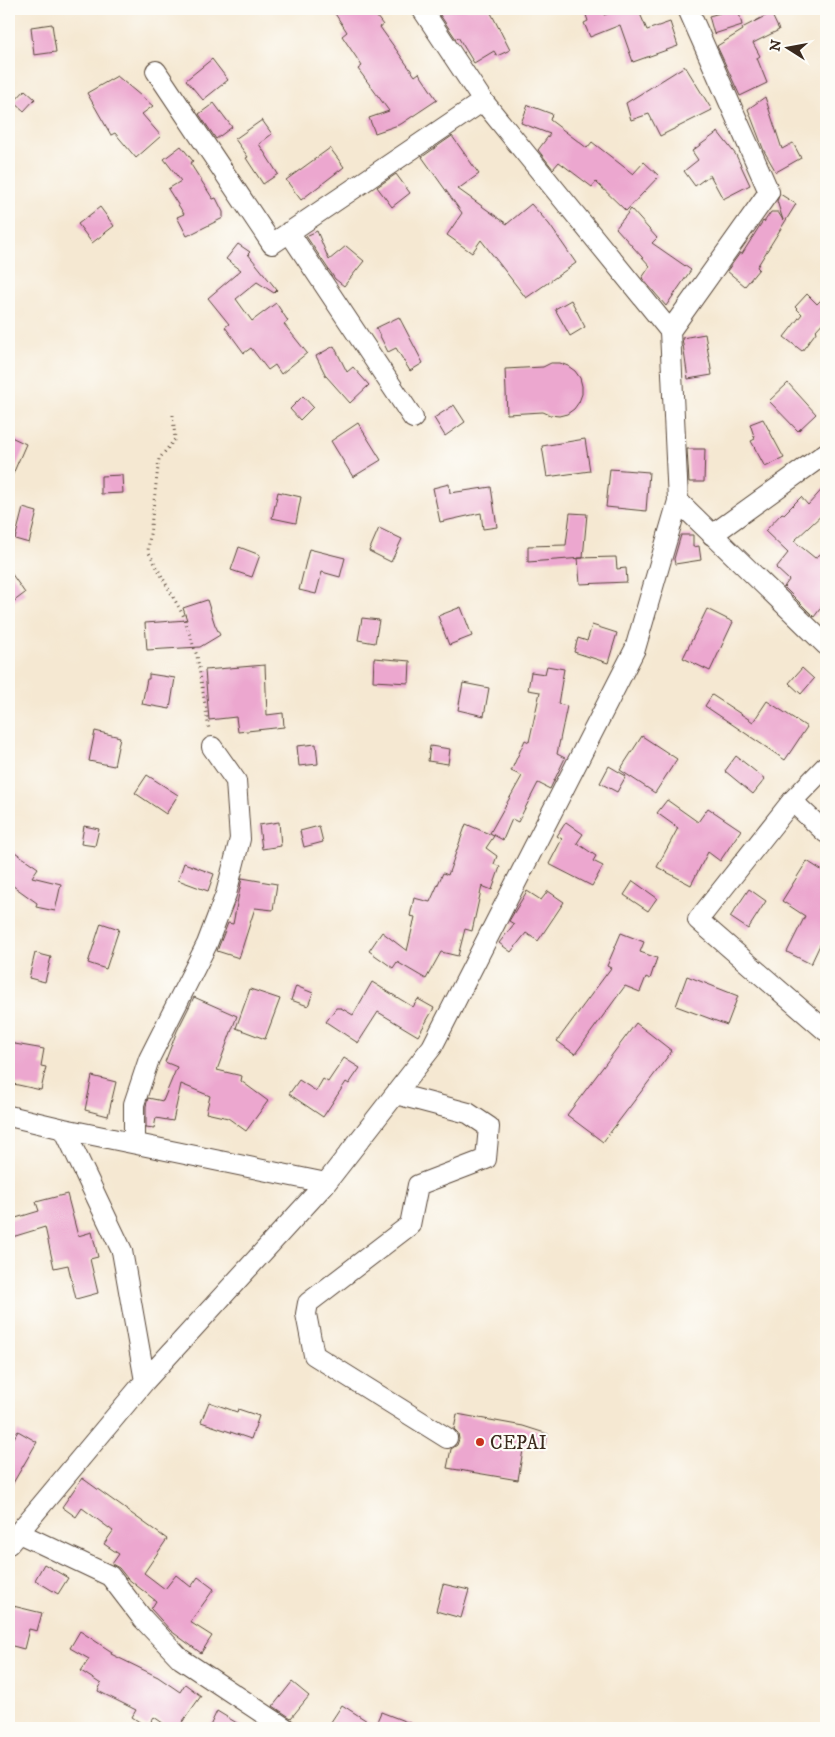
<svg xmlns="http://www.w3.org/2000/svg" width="835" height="1737" viewBox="0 0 835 1737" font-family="'IM FELL DW Pica',serif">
<rect width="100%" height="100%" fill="#fdfcf7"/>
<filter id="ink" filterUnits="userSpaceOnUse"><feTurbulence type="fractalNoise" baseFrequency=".02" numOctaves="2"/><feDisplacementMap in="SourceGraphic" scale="10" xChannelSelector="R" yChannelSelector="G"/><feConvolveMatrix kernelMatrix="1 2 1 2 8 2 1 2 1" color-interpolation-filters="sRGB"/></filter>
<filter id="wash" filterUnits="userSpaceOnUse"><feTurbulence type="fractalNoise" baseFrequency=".0096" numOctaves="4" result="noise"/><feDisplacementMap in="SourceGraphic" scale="20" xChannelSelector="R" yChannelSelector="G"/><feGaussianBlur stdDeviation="1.12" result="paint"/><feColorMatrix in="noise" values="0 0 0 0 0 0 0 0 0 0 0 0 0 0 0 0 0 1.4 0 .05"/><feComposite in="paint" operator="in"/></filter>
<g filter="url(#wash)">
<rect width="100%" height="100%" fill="#f5e8d2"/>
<g id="blocks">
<!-- building -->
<path fill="#eca7cf" d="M332,9h39l12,16 -3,2 35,49 4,-3 18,27 -36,24 -26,9 -6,-15 20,-7 -31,-42 4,-3 -20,-30 5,-4z
M444,9h45l21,41 -13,6 -3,-5 -20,12 -16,-26 -2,2 -18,-27z
M584,9h19l1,6 15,-6h19l9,21 23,-8 8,24 -45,16 -13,-37 -30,12 -6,-14 4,-2z
M718,9h20l4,16 -28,9 -5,-18 11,-3z
M771,13l8,17 -26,13 7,13 -3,2 10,25 -27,13 -23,-50 26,-16 -1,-2z
M52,24l4,28 -22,3 -3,-28z
M212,59l16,21 -25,20 -17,-20z
M685,66l27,44 -52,26 -11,-22 -18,6 -5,-17z
M117,76l36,30 -11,8 19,22 -25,22 -21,-25 -4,2 -24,-42z
M25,90l10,9 -11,12 -10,-9z
M765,97l17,52 11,-6 8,15 -25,14 -12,-21 -16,-42z
M214,103l18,24 -16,12 -17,-25z
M528,105l24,9 -2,6 37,28 5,-6 41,32 11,-12 15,14 -33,35 -30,-29 -4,5 -33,-25 -6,7 -15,-19 12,-16 -29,-11z
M262,120l10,14 -13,10 19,30 -15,10 -17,-26 2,-1 -13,-18z
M718,132l18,23 14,30 -27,14 -13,-24 -15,11 -11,-15 14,-11 -6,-9z
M452,136l27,38 -21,15 49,35 24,-20 18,20 27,39 -50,35 -45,-58 -9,13 -25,-18 15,-22 -40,-56z
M181,146l12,15 -3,2 23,36 3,-1 7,14v6l-36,18 -10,-19 7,-3 -16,-25 13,-8 -17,-22z
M330,148l14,19 -43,33 -15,-20z
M396,174l14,19 -18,14 -15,-20z
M780,194l16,10 -39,63 2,2 -14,17 -18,-15 13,-18 2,1 17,-27 4,-6 1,1 7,-10h7l5,8 -6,-19z
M100,207l14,19 -22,17 -14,-19z
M631,209l26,29 -5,5 39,27 -25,36 -24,-28 8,-12 -34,-38z
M317,231l12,29 17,-14 18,15 -20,25 -9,-7 -29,-43z
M238,244l12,8 -2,2 29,36 -3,3 -17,-11 -21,17 16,22 24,-18 12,18 -4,3 23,29 -26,21 -6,-9 -7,5 -17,-22 -7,5 -19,-26 4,-3 -21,-26 33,-28 -15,-11z
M807,294l10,10 9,-9v24l-10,11 1,1 -15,20 -18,-14 18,-23 -7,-7z
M571,300l14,27 -15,9 -15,-27z
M399,317l24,46 -13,8 -14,-23 -8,4 -12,-24z
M705,334l7,41 -24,4 -6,-41z
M334,346l13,26 6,-5 16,18 -19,18 -24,-27 -10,-20z
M551,363h9l8,3 7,5 5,7 2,8v8l-3,8 -5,7 -7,5 -8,2 -9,-1 -7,-3 -36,2 -2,-45 38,-2z
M788,383l28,31 -18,17 -29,-30z
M303,396l10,11 -13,13 -10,-11z
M454,405l11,17 -20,14 -11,-18z
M763,419l21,39 -19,9 -14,-26 4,-2 -5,-15z
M358,423l23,37 -28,17 -22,-36z
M9,436l17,8 -17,39z
M585,439l5,32 -43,6 -5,-31z
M687,449h18l-1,33h-15z
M610,469l39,3 -3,39 -40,-4z
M122,475l1,18 -22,1v-18z
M449,484l1,9 41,-6 6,40 -14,2 -2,-16 -41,9 -7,-34z
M826,485v26l-32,30 21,17 11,-8v51l-12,16 -30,-30 5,-7 -13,-12 12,-15 -23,-22 17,-18 2,1 17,-17 7,8z
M278,492l23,5 -5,26 -24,-5z
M23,508l14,4 -8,31 -14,-4z
M570,513l17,1 -4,44 -55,4v-16l38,-1z
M379,528l23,11 -11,23 -22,-11z
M681,535h12v12l6,-1 2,14 -26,4 -1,-5z
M239,547l21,8 -8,22 -21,-7z
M309,549l36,9 -5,19 -18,-5 -6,22 -17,-4z
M616,557l1,12 9,-1 1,14 -47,2 -2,-26z
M9,570l16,23 -16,12z
M207,600l8,25 5,10 -20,12 -53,3 -2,-27 42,-3 -4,-12z
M461,607l11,29 -23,9 -11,-29z
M707,609l26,13 -23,49 -27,-13z
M362,618l17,2 -4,23 -17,-3z
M592,625l25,8 -9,30 -34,-11 4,-14 9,3z
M374,658l36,3 -1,22 -36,-2z
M265,665l2,50 16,-2 1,14 -46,5 -2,-15 -27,3 -4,-50z
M547,666l17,3 -6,35 9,2 -10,48 8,4 -15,31 -12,-6 -20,39 -6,-3 -9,21 -13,-7 32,-57 -11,-5 14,-31 4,2 11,-50 -12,-2 3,-18 14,2z
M802,668l12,11 -13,15 -12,-11z
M149,674l26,4 -5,31 -28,-5 5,-25h2z
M463,683l26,5 -5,28 -26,-6z
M712,695l41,27 14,-21 40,26 -22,33 -80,-54z
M95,731l25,6 -6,29 -25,-5z
M642,736l35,23 -22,34 -35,-23z
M316,744l2,20 -19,2 -2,-20z
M430,746l20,3 -2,15 -20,-3z
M736,756l29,23 -12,15 -28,-23z
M609,766l17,10 -9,16 -17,-9z
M147,775l31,20 -12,19 -31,-21z
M667,800l31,22 10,-14 33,22 -21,31 -12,-9 -17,33 -34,-18 21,-39 -21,-15z
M279,822l2,24 -19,3 -3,-24z
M566,822l17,12 -6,9 19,13 -3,5 10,5 -11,20 -43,-22 13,-25 -5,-3z
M466,824l28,12 -8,12 11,8 -3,8 6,3 -8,23 -10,-4 -10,45 -7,-2 -7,27 -17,-4 -15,27 -29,-17 -4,6 -24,-17 13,-19 25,19 8,-34 -5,-1 4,-18 16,4 13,-29 5,2z
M84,826l15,3 -4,17 -14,-2z
M319,826l4,16 -19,5 -4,-16z
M9,848l29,20 -6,9 29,7 -6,27 -19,-4 1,-4 -28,-20z
M807,861l19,12v59l-15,32 -24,-12 18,-36 -23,-15z
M184,863l30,11 -6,17 -30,-11z
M242,878l35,6 -4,26 -18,-2 -16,50 -22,-7 11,-28 5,1z
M633,881l24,17 -9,13 -24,-16z
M749,889l17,12 -18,28 -18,-12z
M527,891l14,9 7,-9 16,11 -26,39 -12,-8 -15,19 -12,-9 15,-19 -5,-3z
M101,923l18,6 -13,40 -18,-6z
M621,933l23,9 -4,10 17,6 -7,21 -4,-2 -6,15 -15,-6 -50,68 -18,-13 54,-73 -4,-2z
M35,953l16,4 -6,25 -16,-4z
M687,976l51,20 -11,29 -51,-19z
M372,982l41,25 5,-8 16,9 -16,28 -40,-24 -20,31 -32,-21 10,-14h5l12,7z
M296,986l17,7 -5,13 -17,-6z
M250,989l30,10 -15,40 -29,-11z
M194,997l43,19 -20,54 25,6 -1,5 27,20 -22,30 -18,-13 -22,-5 4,-17 -29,-12 -8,37 -17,-3 -2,10 -8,-1v-21l2,-8 15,3 14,-34 -12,-5 12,-31z
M636,1023l36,28 -69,91 -36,-27z
M9,1043l35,6 -3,17 5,1 -5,23 -32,-7z
M344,1058l16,10 -11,16 -3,-2 -23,35 -34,-23 10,-14 17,11 7,-12 5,3z
M92,1076l24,6 -8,34 -23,-6z
M67,1194l11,42 14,-4 6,25 -8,2 8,34 -22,6 -8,-34 -14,3 -9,-41 -36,11v-18l30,-9 -3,-9z
M209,1402l28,10 1,-3 21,7 -8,23 -50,-17z
M457,1414l66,12 25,8 -5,16 -19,-6 -6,36 -71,-12 4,-19 6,-4 2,-6 -1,-6 -4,-4z
M18,1431l19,11 -28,48v-44z
M82,1478l85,61 -23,34 21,16 11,-14 15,12 7,-10 16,12 -24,33 22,14 -11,17 -30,-22 -20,-22 5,-8 -29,-23 -8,-10 -7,-4 7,-10 -15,-10 9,-13 -31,-23 -6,9 -14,-10z
M44,1564l24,14 -10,16 -23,-14z
M443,1584l26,6 -8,28 -25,-7z
M13,1606l29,7 -5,18 -8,-2 -5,20 -15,-4v-21z
M80,1631l32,21 -1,2 47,23 22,15 5,-8 16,12 -23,32h-8l-16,-11 -7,10 -15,-10 4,-7 -38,-19 3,-7 -20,-13 8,-12 -19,-11z
M292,1682l17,14 -18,22 -18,-12z
M342,1705l33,21 6,-14 39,15v1h-93z
M217,1711l28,17h-36z"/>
</g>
</g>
<g filter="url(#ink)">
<use href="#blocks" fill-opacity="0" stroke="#574639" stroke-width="1"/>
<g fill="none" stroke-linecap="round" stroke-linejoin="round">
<!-- minor casing -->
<g stroke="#574639" stroke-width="22">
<path id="minor" d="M156,71l116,173 211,-143
M289,232l124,186
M670,331l99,-139 -81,-183
M678,501l148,144
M712,535l114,-82
M826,766l-34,35 -94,119 128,111
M792,801l34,32
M396,1094l72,19 21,14 -3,32 -68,26 -8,40 -102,78 -2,11 8,41 133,83
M9,1116l55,13 262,54
M64,1129l58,122 23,130
M134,1143v-39l15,-45 58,-115 19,-50 14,-55 -4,-58 -24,-34
M19,1533l91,43 33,43 38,40 104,69
M9,1544l136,-163 181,-198 106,-136 203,-398 43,-148 -8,-170 -187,-230 -61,-92"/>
</g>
<!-- path -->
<path stroke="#574639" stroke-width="3" stroke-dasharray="1 4" stroke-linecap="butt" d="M173,415l2,24 -16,20 -11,92 35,64 14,41 12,73"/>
<!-- minor -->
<use href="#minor" stroke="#fff" stroke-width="20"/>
</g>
</g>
<!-- markers -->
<circle fill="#c8321e" stroke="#fdfcf7" stroke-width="2" cx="480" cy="1442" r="5"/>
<g text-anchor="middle" stroke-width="4.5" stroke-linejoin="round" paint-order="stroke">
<!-- poi labels -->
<g font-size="19" fill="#3b2a1e" stroke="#fdfcf7" text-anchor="start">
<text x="490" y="1449">CEPAI</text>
</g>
</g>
<!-- margin -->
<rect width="835" height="1737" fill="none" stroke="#fdfcf7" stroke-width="30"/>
<!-- north arrow -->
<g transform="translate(788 48) rotate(281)" stroke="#fdfcf7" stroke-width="4" paint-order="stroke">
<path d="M0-4L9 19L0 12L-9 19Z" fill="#3b2a1e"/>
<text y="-8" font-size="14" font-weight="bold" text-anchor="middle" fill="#3b2a1e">N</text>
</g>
</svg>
